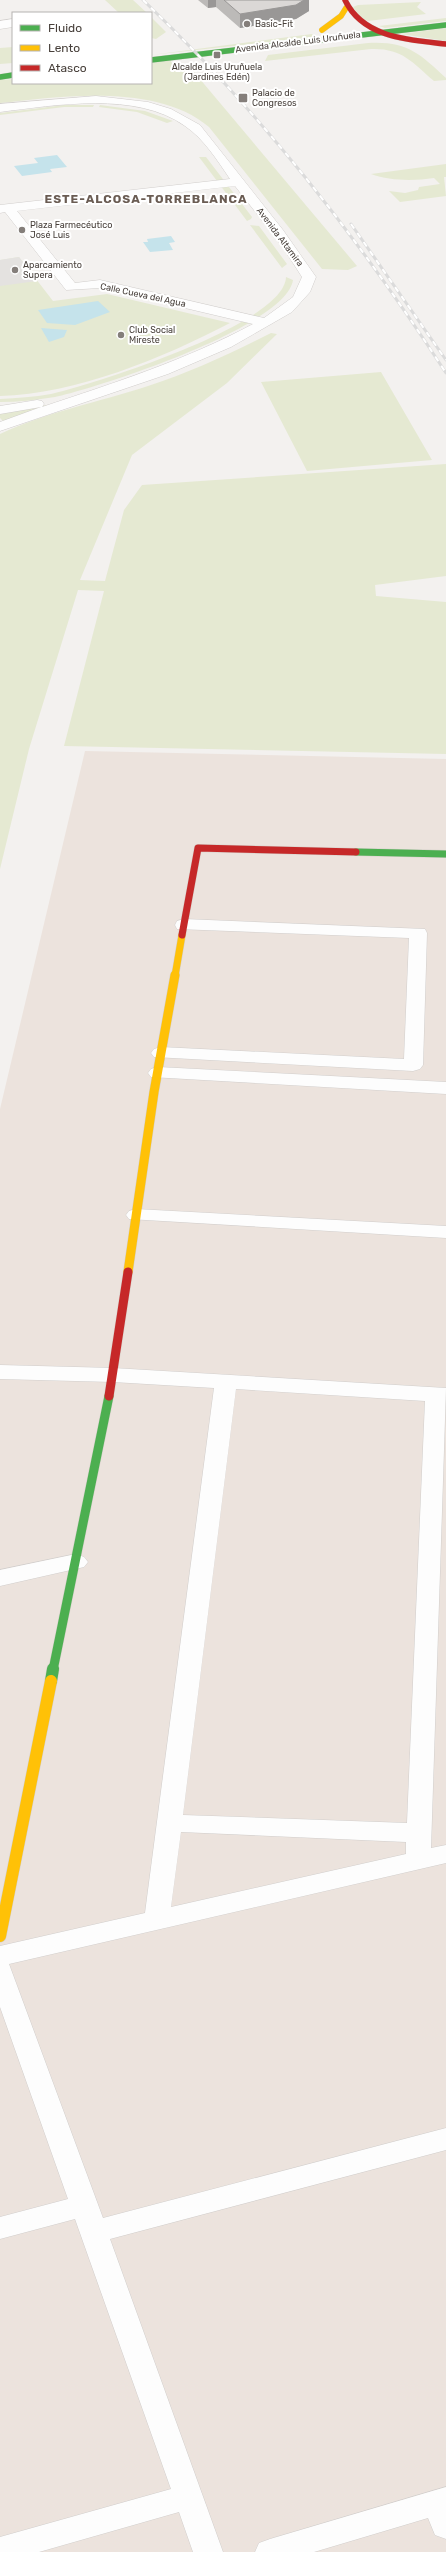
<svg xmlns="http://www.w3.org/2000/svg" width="446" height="2552" viewBox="0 0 446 2552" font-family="Rubik,sans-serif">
<rect width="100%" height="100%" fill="#f3f1ef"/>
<!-- commercial -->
<path fill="#ece3dd" d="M85,751l361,8v1793h-446v-1443z"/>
<!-- green -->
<path fill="#e5e9d2" d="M105,0h28l14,13h-28z
M421,2l-4,5 9,7 -58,7 -7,-3 -8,-11 5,-2z
M151,17l15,15 -10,7 -5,-1z
M446,18v3l-61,7 -6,-2z
M446,28v13l-45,-7z
M312,34l2,3 -163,18z
M368,43c39,-2 51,10 78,35v2l-12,1c-22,-19 -32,-33 -63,-32l-106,12 3,-6z
M13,47v16l-13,1v-16z
M170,60l4,6 18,-2 6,7 -4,1 163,194 -9,4 -26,-1 -113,-142c-51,-44 -148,-31 -209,-24v-23l13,-1v4h138v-20z
M64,105h30l-1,2h-29l-64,8v-2z
M100,105l45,6 28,10 -6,2 -30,-11 -38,-5z
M199,157h7l46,60 -1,2 -4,2z
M446,164v13h-2l2,19 -46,6 -11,-11 16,2 13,-3 1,-3 21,-3 -6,-6c-20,3 -44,3 -63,-4z
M250,225l9,1 28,38 -5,4z
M19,257l34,44 54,-7 123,29c-67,35 -154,71 -230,73v-136z
M286,277l7,3c-7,47 -194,107 -238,117 -19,3 -37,5 -55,5v-3c17,-1 34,-2 51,-5 43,-10 234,-70 235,-117z
M271,333l6,1 -50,49 -95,72 -52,125 25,1 19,-71 18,-25 304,-21v112l-71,9 1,11 70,6v152l-382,-8 40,-155 -26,-1 -49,159 -29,120v-435c47,-22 99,-32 148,-48 43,-14 83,-33 123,-53z
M381,372l51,88 -125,11 -46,-89z
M47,405l2,1 -46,15 -3,-3v-5z"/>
<!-- parking -->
<path fill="#e4e2e0" d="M19,257l18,24 -37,5v-26z"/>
<!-- water -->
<path fill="#c5e3eb" d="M57,155l10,12 -17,2 2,3 -30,4 -8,-10 24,-3 -4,-5z
M171,236l4,6 -6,1 4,7 -23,2 -7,-10h5l-1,-3z
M98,301l12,11 -35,13 -28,-2 -9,-13z
M41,328l26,2 -3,7 -15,5z"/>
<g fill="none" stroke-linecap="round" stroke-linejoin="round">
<!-- street casing -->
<g stroke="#d1cecc" stroke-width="1">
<path id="street" d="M13,19v8l-13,2v-8z
M96,96l52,6 23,7 29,16 83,105 33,47 -6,15 -18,20 -61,35 -63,27 -168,57v-9l41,-15 -41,7v-8l37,-6 5,1 2,3 -2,3c72,-24 144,-47 211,-83l-153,-36 -34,2 -61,-78 -5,1v-8l230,-26c-13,-19 -26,-40 -45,-53 -49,-35 -129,-21 -185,-14v-8zM235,186l47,60 20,31 -9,20 -29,21 -164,-38 -25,3 -58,-72z
M184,919l241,10 2,4 -4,132 -3,4 -7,2 -259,-14 -3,-4 3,-4 7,-2 243,12 5,-121 -232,-9 -2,-4 2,-4z
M158,1067l288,15v12l-295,-17 -3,-4 3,-4z
M136,1209l310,17v12l-317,-19 -3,-4 3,-4z
M0,1365l113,3 333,20 -15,460 15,-3v18l-437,101 94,254 343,-90v22l-336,89 113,313h-30l-14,-40 -140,40h-39v-15l171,-48 -96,-270 -75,20v-22l68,-18 -68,-192v-61l145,-33 69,-525 -101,-6 -113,-3zM236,1389l189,12 -18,422 -224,-8zM181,1832l225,10v12l-235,53z
M76,1554l8,3 4,5 -4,5 -84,19v-16z
M446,2487v52l-11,-4 -7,-17 -114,34h-59l4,-9 11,-4z"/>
</g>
<!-- fast-far3 casing -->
<g stroke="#d4cfc9" stroke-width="6">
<path id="fast-far3" d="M151,60l295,-35
M0,77l13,-2"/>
</g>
<!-- fast-far2 casing -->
<g stroke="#d4cfc9" stroke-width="8">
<path id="fast-far2" d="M356,852l90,2"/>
</g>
<!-- fast-far1 casing -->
<g stroke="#d4cfc9" stroke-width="10">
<path id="fast-far1" d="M53,1670l56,-274"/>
</g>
<!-- fast casing -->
<g stroke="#d4cfc9" stroke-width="13">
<path id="fast" d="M51,1681l2,-12"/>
</g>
<!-- slow-far3 casing -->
<g stroke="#d4cfc9" stroke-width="6">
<path id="slow-far3" d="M322,30l19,-14 5,-8"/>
</g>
<!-- slow-far2 casing -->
<g stroke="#d4cfc9" stroke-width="8">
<path id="slow-far2" d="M175,976l7,-41"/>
</g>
<!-- slow-far1 casing -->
<g stroke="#d4cfc9" stroke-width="10">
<path id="slow-far1" d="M128,1272l26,-180 21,-117"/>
</g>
<!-- slow casing -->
<g stroke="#d4cfc9" stroke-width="13">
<path id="slow" d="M0,1936l51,-255"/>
</g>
<!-- jam-far2 casing -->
<g stroke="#d4cfc9" stroke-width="6">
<path id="jam-far2" d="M345,0c18,38 64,40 101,44"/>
</g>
<!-- jam-far1 casing -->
<g stroke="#d4cfc9" stroke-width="8">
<path id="jam-far1" d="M182,935l16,-87 158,4"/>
</g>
<!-- jam casing -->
<g stroke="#d4cfc9" stroke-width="10">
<path id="jam" d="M109,1396l19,-124"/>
</g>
<!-- street -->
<use href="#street" fill="#fdfdfd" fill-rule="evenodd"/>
<!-- fast-far3 -->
<use href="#fast-far3" stroke="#4caf50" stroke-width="5.5"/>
<!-- fast-far2 -->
<use href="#fast-far2" stroke="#4caf50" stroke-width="7"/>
<!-- fast-far1 -->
<use href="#fast-far1" stroke="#4caf50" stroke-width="9"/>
<!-- fast -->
<use href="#fast" stroke="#4caf50" stroke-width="12"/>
<!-- slow-far3 -->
<use href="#slow-far3" stroke="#ffc107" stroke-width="5.5"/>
<!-- slow-far2 -->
<use href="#slow-far2" stroke="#ffc107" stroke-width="7"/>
<!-- slow-far1 -->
<use href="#slow-far1" stroke="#ffc107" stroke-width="9"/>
<!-- slow -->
<use href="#slow" stroke="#ffc107" stroke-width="12"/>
<!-- jam-far2 -->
<use href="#jam-far2" stroke="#c62828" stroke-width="5.5"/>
<!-- jam-far1 -->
<use href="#jam-far1" stroke="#c62828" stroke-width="7"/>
<!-- jam -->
<use href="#jam" stroke="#c62828" stroke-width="9"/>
<!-- rail casing -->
<g stroke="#dbdbdb" stroke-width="3">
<path id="rail" d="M143,0c118,113 214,236 303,373
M351,224l95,136"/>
</g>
<!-- rail -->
<use href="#rail" stroke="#fff" stroke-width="2" stroke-dasharray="5.5" stroke-linecap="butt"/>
</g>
<!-- wall -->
<path fill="#bcbab8" d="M198,0h111v11l-13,8 -56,9 -24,-21 -8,1z"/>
<!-- shaded-wall -->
<path fill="#999796" d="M208,0h8v7l-8,1z
M304,0h5v11l-13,8 -56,9v-14z"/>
<!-- building -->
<path fill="#dbd8d6" stroke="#999796" d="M224,0h80l-8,5 -56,9z"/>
<!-- markers -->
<g fill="#847e7a" stroke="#fff" stroke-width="1.5">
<circle cx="247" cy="24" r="4"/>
<rect x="213" y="51" width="8" height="8" rx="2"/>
<rect x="238" y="93" width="10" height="10" rx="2"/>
<circle cx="22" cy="230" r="4"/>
<circle cx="15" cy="270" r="4"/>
<circle cx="121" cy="335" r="4"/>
</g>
<g text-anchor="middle" stroke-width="4" stroke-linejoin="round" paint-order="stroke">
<!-- far-poi labels -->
<g font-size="9" fill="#48403b" stroke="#fff" text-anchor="start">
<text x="255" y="27">Basic-Fit</text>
<text x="217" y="70" text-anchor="middle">Alcalde Luis Uruñuela<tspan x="217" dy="10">(Jardines Edén)</tspan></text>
<text x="252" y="96">Palacio de<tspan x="252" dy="10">Congresos</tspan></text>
<text x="30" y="228">Plaza Farmecéutico<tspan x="30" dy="10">José Luis</tspan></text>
<text x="23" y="268">Aparcamiento<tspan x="23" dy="10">Supera</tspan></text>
<text x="129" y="333">Club Social<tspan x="129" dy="10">Mireste</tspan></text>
</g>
<!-- far-street labels -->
<g font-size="9" fill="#48403b" stroke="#fff">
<text transform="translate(298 42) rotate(-7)" y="3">Avenida Alcalde Luis Uruñuela</text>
<text transform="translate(280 237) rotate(53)" y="3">Avenida Altamira</text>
<text transform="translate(143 295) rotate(12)" y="3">Calle Cueva del Agua</text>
</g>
<!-- far-district labels -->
<g font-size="12" font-weight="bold" letter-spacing="1" fill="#6a5c53" stroke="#fff">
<text x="146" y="203">ESTE-ALCOSA-TORREBLANCA</text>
</g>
</g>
<!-- legend -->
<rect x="12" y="12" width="140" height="72" fill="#ffffff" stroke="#b6b3b1"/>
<rect x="20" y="25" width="20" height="6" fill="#4caf50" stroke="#b6b3b1"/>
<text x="48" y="32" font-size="12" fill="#48403b">Fluido</text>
<rect x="20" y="45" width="20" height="6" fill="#ffc107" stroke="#b6b3b1"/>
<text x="48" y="52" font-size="12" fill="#48403b">Lento</text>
<rect x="20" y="65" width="20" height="6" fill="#c62828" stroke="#b6b3b1"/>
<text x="48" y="72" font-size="12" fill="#48403b">Atasco</text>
</svg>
